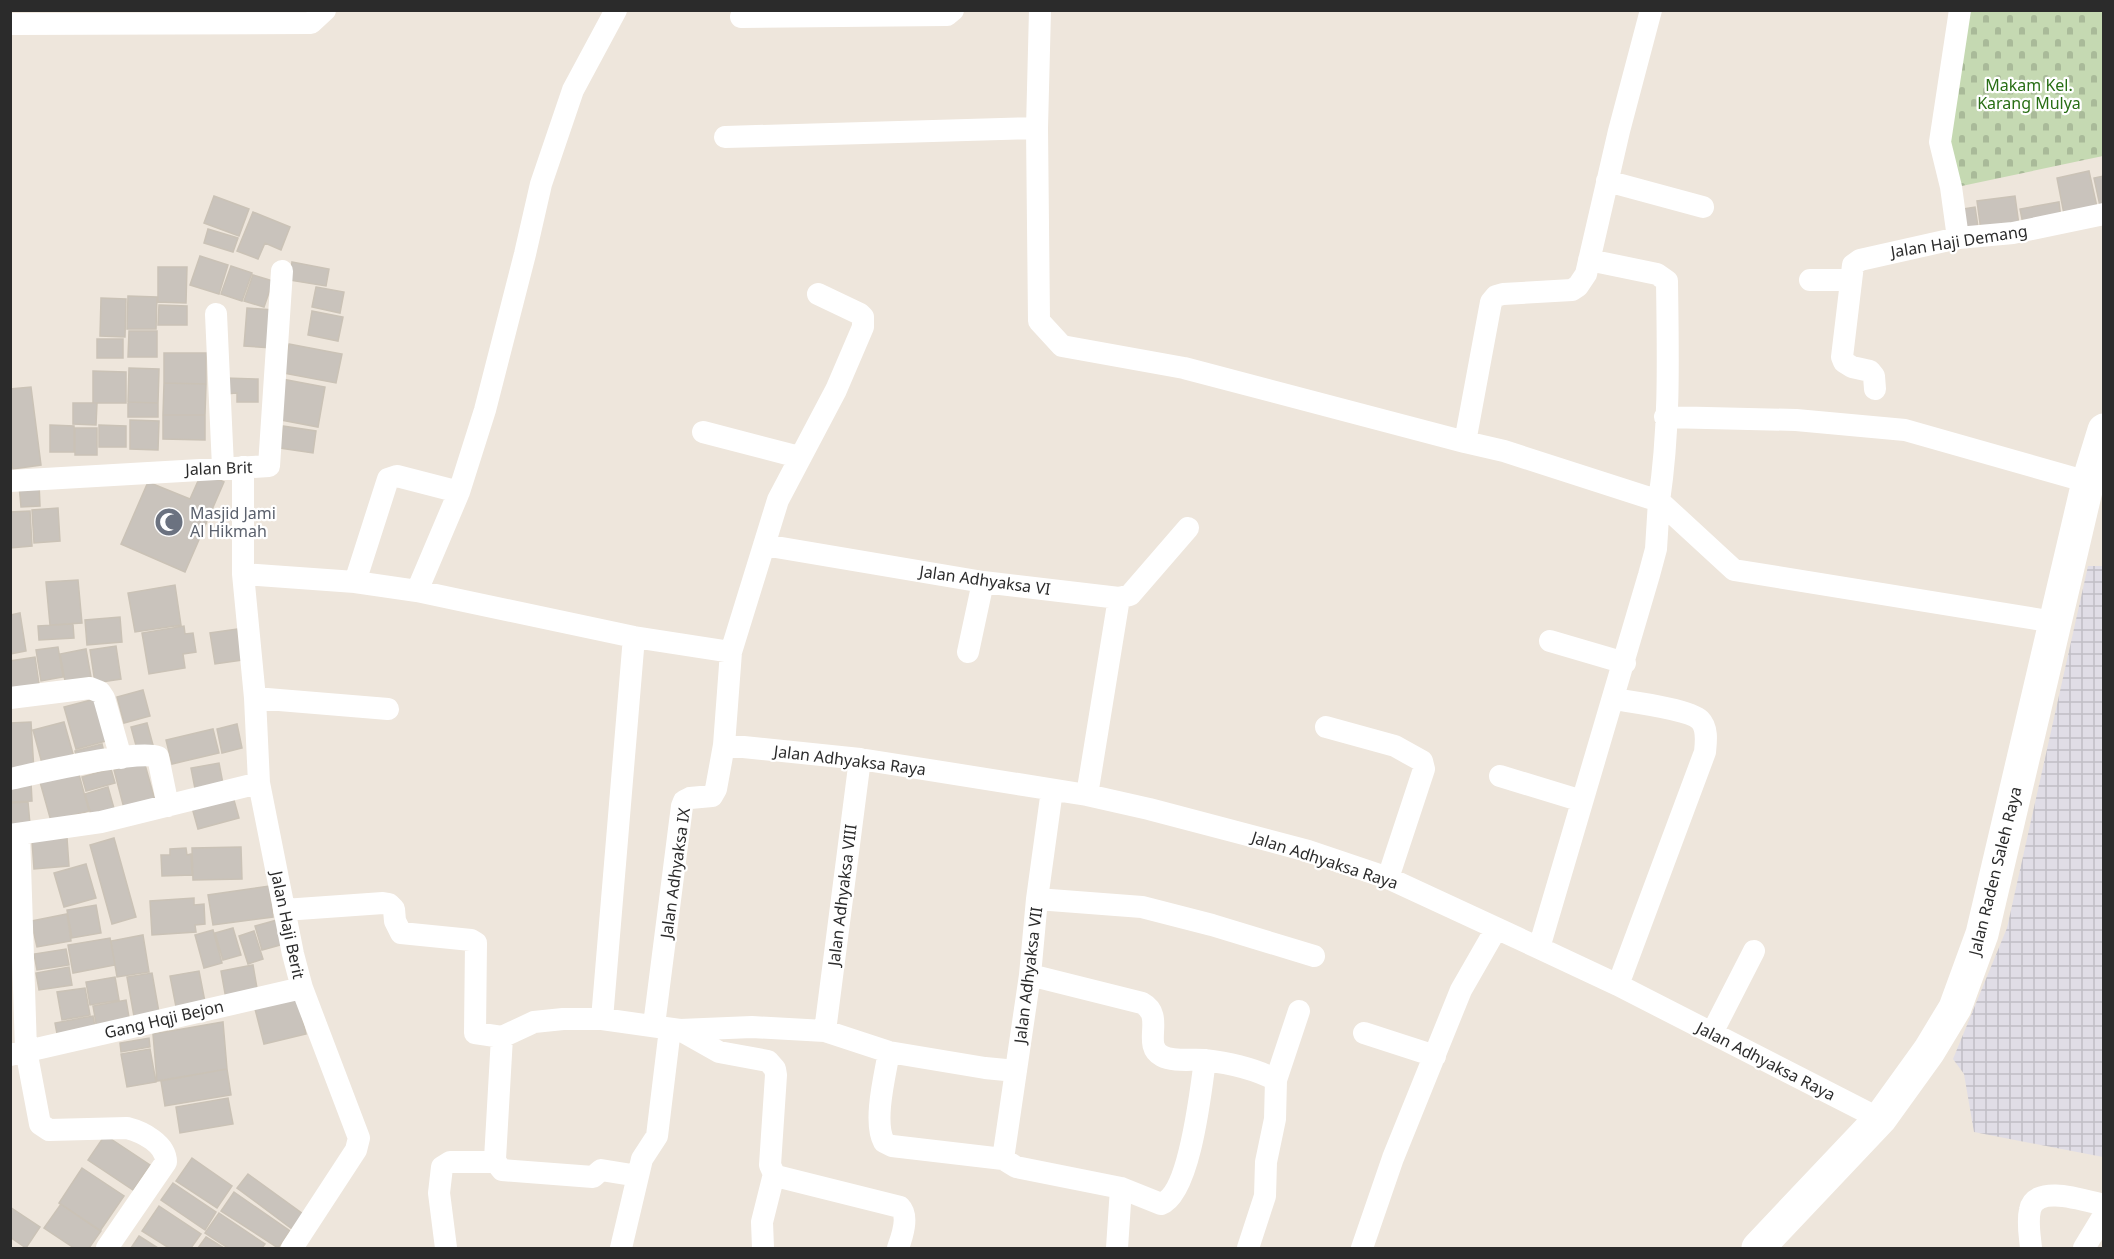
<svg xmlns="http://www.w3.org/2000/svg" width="2114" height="1259" viewBox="0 0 2114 1259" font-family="'Noto Sans',sans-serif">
<defs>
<pattern id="industrial-grid" width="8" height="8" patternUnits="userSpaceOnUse" patternTransform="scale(1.5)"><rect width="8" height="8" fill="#e0dde6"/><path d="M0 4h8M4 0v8" fill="none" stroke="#c0bec5"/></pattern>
<pattern id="cemetery-stones" width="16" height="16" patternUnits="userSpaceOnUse" patternTransform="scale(1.5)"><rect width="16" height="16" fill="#c5d9b2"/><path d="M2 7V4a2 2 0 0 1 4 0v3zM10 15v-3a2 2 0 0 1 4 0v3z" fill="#a9ba99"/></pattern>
</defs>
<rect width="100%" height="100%" fill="#eee6dc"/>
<!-- industrial -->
<path fill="url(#industrial-grid)" d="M2088,566h16l-1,591 -129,-25 -10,-58 -11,-15 54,-131z"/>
<!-- cemetery -->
<path fill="url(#cemetery-stones)" d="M1965,11h138v145l-146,31 -11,-45z"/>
<!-- building -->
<path fill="#c9c3bc" stroke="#cac2b6" stroke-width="1.5" d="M2089,171l8,36 -33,7 -7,-36z
M2104,176v30h-4l-6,-28z
M214,196l35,13 -10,27 -35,-13z
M2015,196l4,29 -38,6 -4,-30z
M2059,202l2,16 -38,6 -3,-15z
M1975,207l3,20 -19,3 -3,-20z
M253,212l37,15 -9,23 -16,-7 -7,16 -21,-8z
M208,229l30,9 -5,14 -29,-9z
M200,256l28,9 -9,29 -29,-9z
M292,262l37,7 -3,17 -37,-6z
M231,266l21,7 -10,28 -21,-7z
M158,267h29l-1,36 -28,-1z
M253,275l20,6 -9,26 -20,-6z
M316,287l28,5 -4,21 -28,-6z
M128,296l29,1 -1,32h-29z
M101,298l25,1 -1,38 -25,-1z
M159,305l28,1v19h-29z
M247,308l27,2 -2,38 -28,-2z
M312,311l31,6 -5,24 -30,-6z
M129,331h28v26h-29z
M97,339h26v19h-26z
M289,344l53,10 -6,29 -53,-10z
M164,353h42v31l-42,-1z
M129,368l30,1 -1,34 -30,-1z
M93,371l33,1v31h-33z
M225,378l33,1v23h-21v-9l-12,1z
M282,379l43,8 -7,40 -43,-8z
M164,383l42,1 -1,31h-42z
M31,387l10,78 -28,4 -3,-15v-65z
M128,402l30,1v14h-30z
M73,403h24l-1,22 -23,-1z
M163,415h42v25l-42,-1z
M130,420l29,1 -1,29 -28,-1z
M50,425l24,1v26h-24z
M99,425l27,1v21h-27z
M283,426l33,5 -3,22 -33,-5z
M75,428h22v27h-22z
M202,472l22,10 -39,90 -64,-28 27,-62 42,17z
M39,483l1,23 -19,1 -2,-22z
M58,508l2,33 -26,2 -2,-33z
M30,511l2,35 -22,2v-36z
M78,580l4,43 -32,2 -4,-43z
M175,585l6,40 -46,7 -7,-39z
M20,613l6,38 -16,3v-39z
M120,617l2,25 -35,3 -2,-25z
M73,624l1,14 -35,2 -1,-14z
M184,626l1,8 8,-1 3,19 -13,2 2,14 -36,6 -7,-41z
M237,629l5,31 -27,4 -5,-31z
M116,646l5,33 -26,4 -5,-33z
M58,647l5,30 -22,4 -5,-31z
M86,649l5,28 -26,4 -5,-27z
M35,657l4,27 -29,5v-28z
M143,690l7,26 -26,7 -7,-26z
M95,699l11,42 -30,8 -12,-42z
M31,722l3,49 -24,2v-50z
M64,722l11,39 -32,6 -10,-37z
M147,723l6,22 -16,4 -6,-22z
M237,724l5,24 -20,5 -5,-24z
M213,729l6,24 -47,11 -6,-24z
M102,744l3,12 -27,7 -3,-12z
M144,761l12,43 -31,8 -11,-42z
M219,763l5,26 -28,5 -5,-26z
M111,769l4,14 -29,8 -4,-14z
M78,771l11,40 -38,10 -11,-39z
M31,782l1,19 -22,1v-18z
M108,787l7,25 -23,6 -7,-24z
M232,793l7,25 -41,11 -7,-25z
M28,802l2,22 -20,1v-22z
M67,838l2,28 -35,3 -2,-28z
M114,838l22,79 -24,7 -22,-79z
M241,847l1,32 -49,1 -1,-32z
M186,848l1,7 4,-1 1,21 -30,1 -1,-21h9v-6z
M86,864l10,34 -32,9 -10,-34z
M269,886l4,31 -60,8 -5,-30z
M194,898v7l10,-1 1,20 -10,1 1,7 -44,3 -2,-34z
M96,905l5,28 -29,5 -5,-28z
M67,914l4,27 -34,6 -6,-26z
M277,920l7,24 -22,6 -7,-24z
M233,928l8,27 -18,5 -8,-27z
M213,930l9,33 -18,5 -9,-33z
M254,931l9,28 -15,5 -9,-28z
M143,935l6,37 -32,5 -6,-36z
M110,938l5,27 -42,8 -5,-28z
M66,949l3,16 -32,5 -3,-16z
M253,965l5,29 -32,5 -5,-28z
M69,967l3,18 -33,5 -3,-17z
M199,971l7,36 -29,5 -7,-36z
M152,973l8,45 -25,4 -8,-45z
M115,977l4,23 -29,5 -4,-23z
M85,988l5,27 -28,5 -5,-28z
M296,994l10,40 -42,10 -10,-39z
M126,1000l4,23 -33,6 -4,-23z
M93,1016l3,16 -38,7 -3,-16z
M223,1022l4,47 -70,12 -4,-47z
M149,1038l1,9 -29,5 -1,-9z
M150,1049l6,33 -29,5 -6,-33z
M227,1069l4,26 -66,11 -4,-25z
M228,1098l5,26 -53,9 -4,-26z
M105,1135l45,30 -17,25 -45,-30z
M192,1158l40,28 -15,22 -41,-27z
M82,1168l42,28 -24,35 -41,-28z
M248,1174l55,40 -11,15 -55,-41z
M173,1183l43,29 -11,18 -44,-30z
M234,1192l56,39 -12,17 -57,-37z
M61,1204l40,27 -12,17h-15l-30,-20z
M159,1206l42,28 -10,14h-22l-27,-17z
M10,1207l30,20 -14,21 -16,-11z
M219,1213l46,31 -3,4h-34l-23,-15z
M139,1236l19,12h-27z
M206,1237l18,11h-26z"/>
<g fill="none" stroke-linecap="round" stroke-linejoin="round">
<!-- minor -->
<path stroke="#fff" stroke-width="22" d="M1040,10l-3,118 2,193 23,25 122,22 281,74
M741,17l206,-2 6,-5
M10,24l301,-1 14,-13
M725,137l312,-9
M1607,181l96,26
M1958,238l-7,-51 -11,-45 20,-132
M1589,260l68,14 10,7c1,74 3,147 -8,220l75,69 321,52
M1810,280h41
M216,314l7,153
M1875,389l-1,-13 -4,-5 -18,-4 -8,-5 -2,-5 11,-92 7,-5 98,-22 55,-5 91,-19
M1665,417l131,3 109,10 183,52
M703,432l96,25
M243,467v107l12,124 4,85 34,171 9,34 57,150 -3,12 -64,98
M10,481l259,-15 13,-195
M764,545l219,37 136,16 -32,197
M243,574l112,8 62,9 217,46 97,15
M355,582l33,-103 9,-3 62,16
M417,591l42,-99 26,-82 40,-156 16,-70 32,-94 43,-80
M1119,598l11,-3 58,-67
M1550,641l75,22
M968,652l15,-70
M10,698l80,-10 10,4 4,6 17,60
M255,698l133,11
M1614,699c17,3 75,10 86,21 8,8 6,22 5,32l-87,233
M1326,727l69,19 27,15 2,8 -36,109
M724,745l136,14 227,36 62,14 159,42 80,27 151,70 79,37 262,134
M1500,776l82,25
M10,779c28,-6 127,-30 148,-22l10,49
M19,834l7,216 14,74 9,6 78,-2c16,4 39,16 39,34l-59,86
M10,835l91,-13 158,-39
M1037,899l105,8 70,18 102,31
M284,910l99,-7 6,1 5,5 1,12 6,12 70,7 5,3 -1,90 27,4 32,-15 29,-3h39l78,11 72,-3 73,4 64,21 96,16 31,3
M1539,948l110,-373 7,-26 3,-48 -155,-50 -39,-9 26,-140 5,-6 7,-2 69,-4 6,-4 8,-12 33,-143 32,-121
M1030,975l112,28c24,13 -1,42 20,53 11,6 30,3 42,4 25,3 50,8 72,20
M602,1019l32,-382
M654,1025l28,-219 2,-5 6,-3 22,-2 4,-7 8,-44 7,-93 47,-152 58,-110 27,-63v-10l-3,-3 -42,-20
M680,1030l39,22 49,9 7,8 1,6 -6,90 4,9 6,3 120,30c9,9 2,30 -2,41
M825,1031l35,-272
M1364,1033l71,23
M1712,1033l42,-82
M889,1052c-4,23 -16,70 -5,90l8,4 111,13 13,8 105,21 40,16c29,-10 40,-115 44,-144
M10,1055l292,-67
M1003,1159l27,-184 7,-76 15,-109
M494,1160l8,10 91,7 8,-7 37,6
M446,1248l-7,-55 3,-26 8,-5h42l3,-3 7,-122
M621,1248l21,-89 15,-23 13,-107
M763,1248l-1,-26 12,-48
M1117,1248l4,-60
M1248,1248l17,-52 1,-34 9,-43 1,-39 23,-69
M1362,1248l31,-90 68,-168 35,-61
M2031,1248c-1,-11 -4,-26 -1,-38 5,-27 56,-9 74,-5
M2084,1248l20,-33"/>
<!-- secondary -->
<path stroke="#fff" stroke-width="33" d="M1758,1248l122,-129 49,-68 26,-43 27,-74 106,-452 16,-52"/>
</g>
<!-- icons -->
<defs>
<g id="mosque-disc" transform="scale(1.5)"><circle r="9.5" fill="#6b7280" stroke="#fff"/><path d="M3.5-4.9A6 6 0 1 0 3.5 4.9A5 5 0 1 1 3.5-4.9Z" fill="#fff"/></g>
</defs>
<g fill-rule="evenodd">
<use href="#mosque-disc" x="169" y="522"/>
</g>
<g text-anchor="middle" stroke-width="4.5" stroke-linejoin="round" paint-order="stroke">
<!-- park labels -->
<g font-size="16" fill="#286e15" stroke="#fff">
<text x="2029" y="91">Makam Kel.<tspan x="2029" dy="18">Karang Mulya</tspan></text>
</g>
<!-- street labels -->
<g font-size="16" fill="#2b2b2b" stroke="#fff">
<text transform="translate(1959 241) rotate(-9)" y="6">Jalan Haji Demang</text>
<text transform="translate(219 468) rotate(-2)" y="6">Jalan Brit</text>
<text transform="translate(985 580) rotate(8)" y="6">Jalan Adhyaksa VI</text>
<text transform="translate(850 760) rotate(7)" y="6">Jalan Adhyaksa Raya</text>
<text transform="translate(1325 860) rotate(18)" y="6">Jalan Adhyaksa Raya</text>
<text transform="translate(1995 871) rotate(-76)" y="6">Jalan Raden Saleh Raya</text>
<text transform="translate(675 873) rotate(-82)" y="6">Jalan Adhyaksa IX</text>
<text transform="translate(842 895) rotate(-83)" y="6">Jalan Adhyaksa VIII</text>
<text transform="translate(288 925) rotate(78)" y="6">Jalan Haji Berit</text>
<text transform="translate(1028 975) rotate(-83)" y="6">Jalan Adhyaksa VII</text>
<text transform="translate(164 1019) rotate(-13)" y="6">Gang Hqji Bejon</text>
<text transform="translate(1766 1061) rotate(27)" y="6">Jalan Adhyaksa Raya</text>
</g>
<!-- worship labels -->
<g font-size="16" fill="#5b616d" stroke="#fff" text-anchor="start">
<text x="190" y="519">Masjid Jami<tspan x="190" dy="18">Al Hikmah</tspan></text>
</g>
</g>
<!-- border -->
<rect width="2114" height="1259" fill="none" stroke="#2b2b2b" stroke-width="24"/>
</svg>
